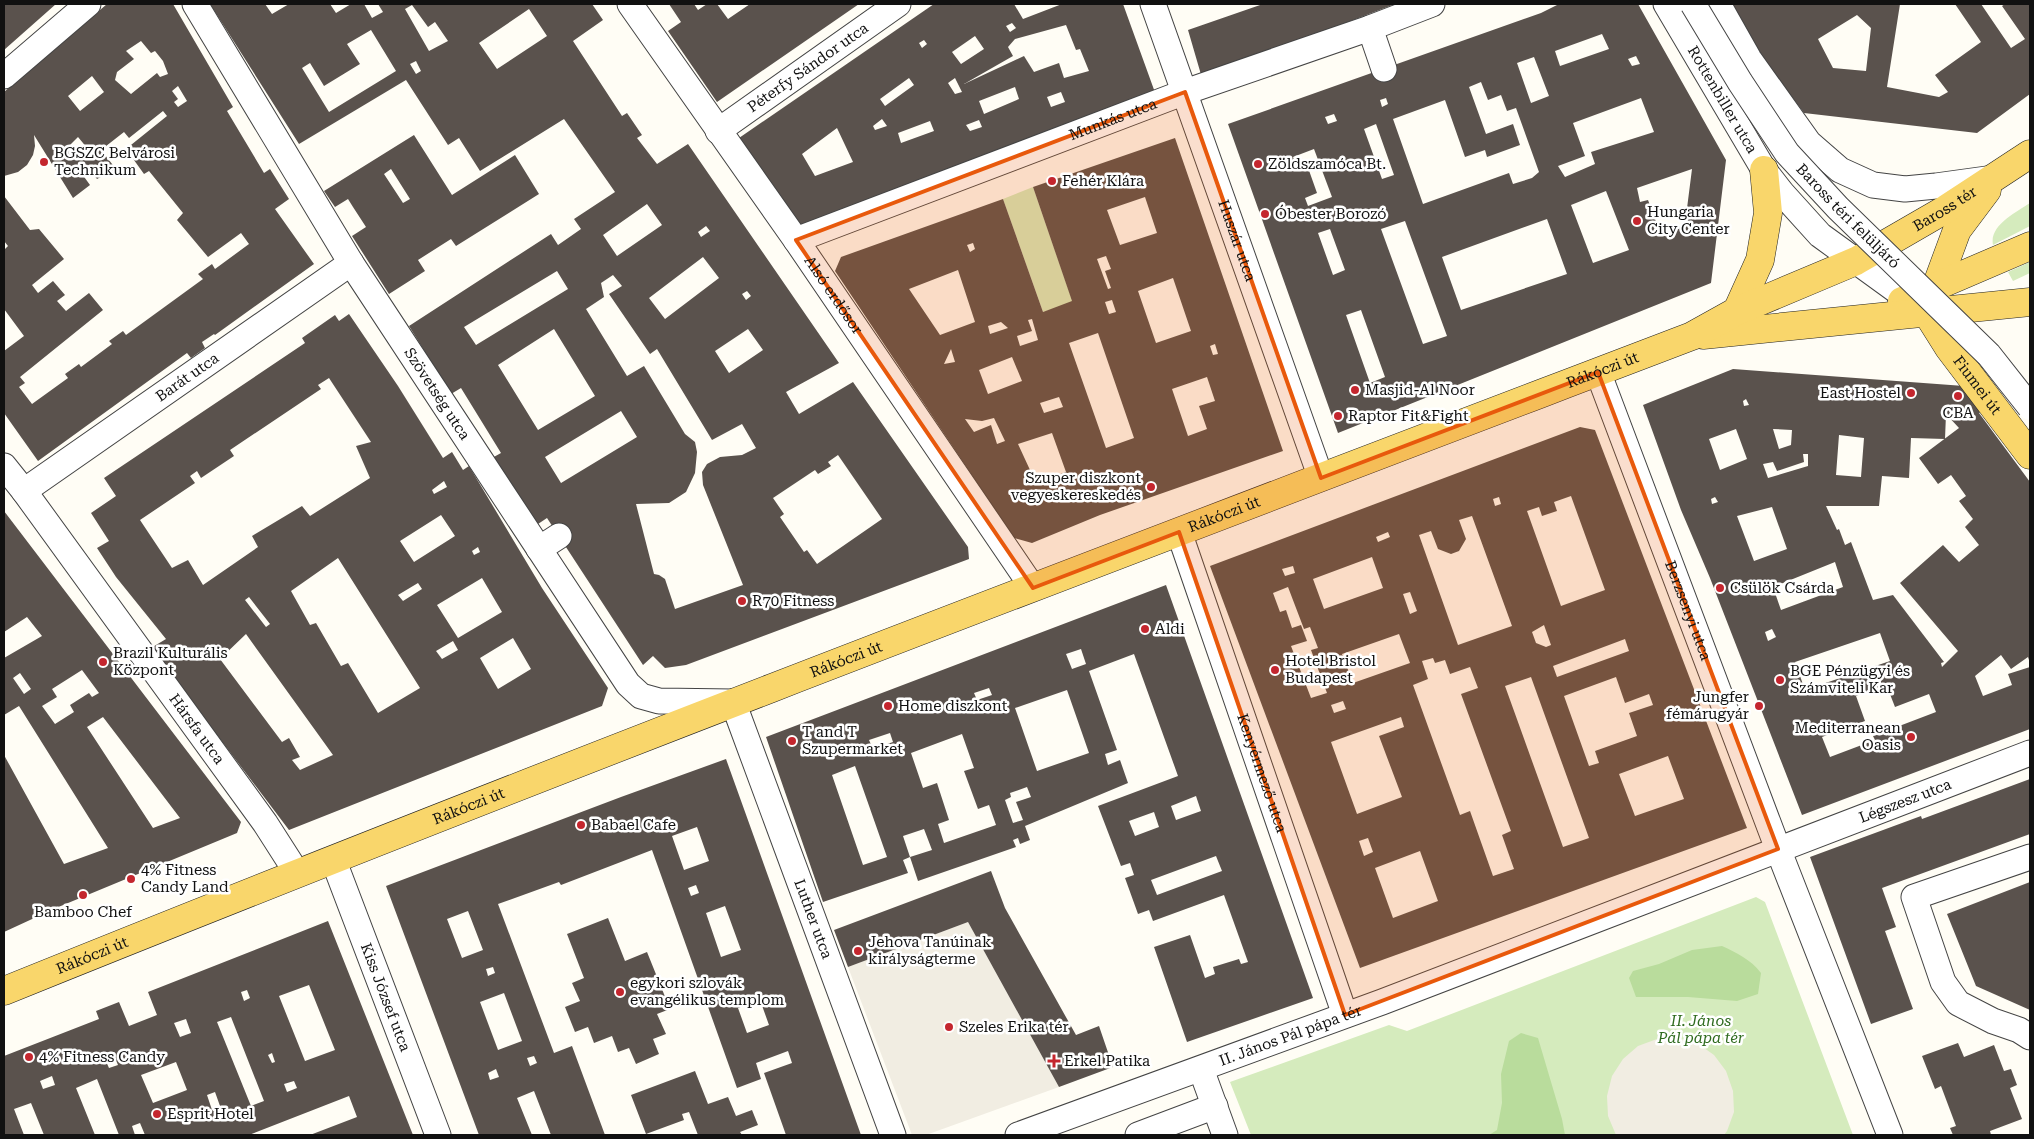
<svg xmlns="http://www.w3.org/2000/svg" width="2034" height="1139" viewBox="0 0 2034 1139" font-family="'Roboto Serif',serif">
<rect width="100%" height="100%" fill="#fffdf5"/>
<!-- green -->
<path fill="#d5ebbd" d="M1033,187l40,116 -30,9 -40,-113z
M2030,203v23l-37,19c-4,-20 24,-33 37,-42z
M2030,262v11l-17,8 -5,-9z
M1756,897l9,5 88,233h-602l-21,-53 159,-57 18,6z"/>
<!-- forest -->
<path fill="#b9dc9c" d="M1722,946c15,7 28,13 39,27l-3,21 -21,7 -49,-4h-52l-7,-19 4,-7 26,-7 33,-14z
M1521,1033l17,5 24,81 3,16h-76l8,-5 5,-27 -1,-29 8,-33z"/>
<!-- plaza -->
<path fill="#f1ede2" d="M968,922l91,165 -133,48h-14l-64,-168z
M1677,1038l20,5 17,12 12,16 7,20 1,21 -7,19 -3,4h-108l-8,-19 -1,-20 5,-20 11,-17 15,-13 19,-7z"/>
<!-- building -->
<path fill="#5a524d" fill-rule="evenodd" d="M4,4h52l-52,46z
M107,4h66l60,103 -6,4 37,62 6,-4 19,30 -14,10 39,55 -99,71 -1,-1 -12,8 3,6 -14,10 -4,-5 -149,108 -34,-48v-62l20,-15 -20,-27v-59l4,-4 -4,-5v-45l26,34 9,-1 25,30 -32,26 6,8 15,-12 12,14 -8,6 9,10 23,-18 14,17 -83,67 5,6 -6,4 13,17 36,-26 -3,-4 14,-10 2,3 31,-23 -3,-3 14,-10 3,4 77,-56 -5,-5 14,-10 3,5 34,-25 -8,-11 -33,24 -31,-37 6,-7 -34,-42 -5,3 -18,-25 41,-33 -4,-5 -34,27 -5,-6 -23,18 15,19 -19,10 -8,-10 -7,5 8,11 -17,13 -39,-63 1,11 -2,9 -6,10 -9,7 -14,4v-84zM141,41l10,12 4,-2 8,10 5,13 -8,3 -3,-4 -26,21 -16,-14 2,-8 17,-13 -8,-8zM92,76l12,16 -24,19 -12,-15zM178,86l9,15 -9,6 -4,-5 4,-3 -6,-8zM78,137l10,12 -9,7 -9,-11z
M210,4h55l7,10 17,-10h41l6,9 15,-9h13l8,14 11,-6 -5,-8h214l11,16 -30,21 49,75 5,-3 15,22 -5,3 20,26 31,-20 151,219 -53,29 13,22 54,-32 115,165 1,12 -283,106 -21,3 -12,-12 -10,9 -96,-147 -12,8 -43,-68 9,-5 -40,-65 -10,6 -42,-68 142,-92 7,11 13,-9 10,-7 -7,-10 41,-27 -51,-73 -84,52 -21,-33 -11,7 -42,-65 -107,64zM412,5l16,22 7,-5 13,19 -19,10 -24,-42zM529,9l18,27 -50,33 -18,-26zM371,30l25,41 -67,41 -27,-44 8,-5 14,23 36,-22 -13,-20zM416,61l5,10 -5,3 -6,-10zM647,204l15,21 -45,31 -14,-21zM706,226l4,5 -9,6 -3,-5zM703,257l16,21 -54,41 -16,-21zM557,271l11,18 -92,56 -12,-18zM613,275l9,11 -13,8 41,60 7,-5 55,91 30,-16 14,24 -14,7 -22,2 -13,7 -5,8 1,13 40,100 -68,24 -10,-30 -6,-4 -5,-1 -18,-70 33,-1 17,-11 9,-19 2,-21 -2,-10 -10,-8 -41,-68 -17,10 -41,-67 18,-12 -3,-14zM747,291l4,5 -5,4 -4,-6zM554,329l41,67 -57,34 -40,-65zM748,329l15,21 -34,23 -14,-22zM621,411l16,26 -76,46 -16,-26zM838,455l44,64 -65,45 -10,-14 -3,2 -24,-35 4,-3 -11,-16 42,-28 3,4 13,-8 -3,-4z
M669,4h25l4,6 9,-6h10l11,15 22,-15h109l-142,98 -49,-71 13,-9z
M934,4h80l9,15 39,-15h61l34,94 -355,132 -63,-92zM1012,23l4,5 -6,4 -4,-6zM1066,25l10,25 4,-1 9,22 -25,7 -5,-15 -25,9 -10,-16 -60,28 49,-28 -5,-9 7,-8zM975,36l9,13 -23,15 -9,-12zM924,40l3,4 -5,4 -3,-5zM909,78l5,7 -29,21 -5,-7zM955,78l7,14 -7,2 -7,-11zM1015,87l4,12 -35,15 -5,-13zM1061,92l4,10 -14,5 -4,-10zM882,119l5,7 -12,4 -2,-4zM979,120l3,7 -12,4 -4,-6zM930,121l4,10 -33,12 -3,-10zM837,128l16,34 -38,14 -13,-22z
M1263,4h132l-193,74 -14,-48z
M1559,4h79l88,156 -15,123 -373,150 -110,-309 313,-111zM1602,34l7,15 -49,17 -5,-15zM1636,56l4,8 -8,2 -4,-7zM1534,57l15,39 -18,7 -14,-40zM1481,82l7,18 13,-5 6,16 9,-3 23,64 -7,6 -19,6 -4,-11 -86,31 -30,-85 52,-19 20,57 20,-7 2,7 33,-12 -7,-21 -27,10 -17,-47zM1386,98l2,6 -6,3 -2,-7zM1641,98l13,34 -63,20 4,12 -30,13 -7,-11 27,-10 -12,-33zM1334,114l3,7 -9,3 -3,-7zM1376,124l18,51 -12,4 -18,-50zM1314,149l18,48 -24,9 -3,-8 12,-5 -11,-31 -10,4 -3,-9zM1692,169l-7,55 -24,11 -13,-35 -8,2 -3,-14zM1606,191l23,59 -36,13 -22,-58zM1547,219l20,55 -106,36 -19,-53zM1405,221l42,115 -24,8 -42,-115zM1330,229l15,41 -12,5 -15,-42zM1361,310l24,67 -15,6 -24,-68z
M1730,4h170l-13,83 52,10 9,-5 -13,-17 46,-33 -26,-38h26l30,44 14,-9 -23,-33 3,-2h25v90l-53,39 -173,-20 -49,-65zM1857,15l14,13 -5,43 -33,-3 -15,-29z
M414,135l38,60 63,-40 24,39 -83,52 -5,-7 -33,21 7,11 -36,23 -37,-58 14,-9 -13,-20 -5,-8 -13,8 -11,-16zM391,169l19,30 -7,4 -19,-29z
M1175,138l108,313 -183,64 -68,28 -18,-5 -179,-267 6,-14 162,-58 40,113 29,-11 -39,-114zM1145,197l12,36 -37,12 -13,-35zM973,243l2,6 -5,3 -3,-7zM1106,256l5,13 -6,2 6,17 -3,1 -11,-30zM958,270l17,52 -35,13 -31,-46zM1173,278l18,53 -35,12 -18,-52zM1112,300l4,12 -7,2 -4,-12zM1032,319l6,21 -18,6 -3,-10 15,-5 -4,-11zM1001,322l7,6 -18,6 -2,-8zM1098,333l36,105 -28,10 -37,-105zM1215,344l3,10 -5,1 -3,-9zM951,349l4,13 -11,2zM1012,357l10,24 -34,13 -9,-24zM1207,377l8,24 -16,5 8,23 -19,7 -16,-47zM1059,397l4,10 -19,6 -4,-10zM994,418l11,23 -8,3 -6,-19 -17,7 -9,-13 17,2zM1052,433l14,39 -30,11 -18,-39z
M349,314l49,72 45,72 9,-6 11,18 6,-4 73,122 66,100 -6,18 -313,124 -138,-182 15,-9 -50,-62 -19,-29 12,-7 -18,-28 25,-17 -12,-18 201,-135 -3,-5 33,-23 4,6zM329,378l42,64 -15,4 14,32 -60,38 -8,-10 -50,30 6,11 -55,38 -15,-25 -16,8 -32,-48 55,-37 -5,-7 7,-5 4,7 33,-22 -4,-6 91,-61 -3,-4zM444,481l3,6 -13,7 -2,-4zM441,515l14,21 -41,26 -14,-21zM478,547l2,5 -6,3 -2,-4zM338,558l82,130 -42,25 -30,-50 -7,3 -25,-43 -6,2 -19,-34zM482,578l20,34 -44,26 -21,-33zM418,583l4,6 -19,12 -5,-6zM249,597l21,27 -4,3 -21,-27zM246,634l87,121 -33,15 -8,-10 8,-3 -11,-19 -7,4 -62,-83zM513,638l18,31 -33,20 -18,-31zM453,641l5,9 -16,9 -6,-8z
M1733,369l231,17 20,24 -5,3 51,69v181l-2,-6 -17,12 -10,-14 -26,21 8,20 29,-11 -4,-11 22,-7v62l-228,86 -92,-237 -29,-68 -38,-105zM1746,399l3,6 -5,1 -1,-5zM1946,414l13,14 -40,30 19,26 13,-9 15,21 -7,5 14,18 -8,8 14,18 -20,17 -16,-17 -43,38 58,68 -16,16 -1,-4 3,-1 -51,-67 -20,5 -22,-58 -6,3 -6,-16 -2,1 -11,-24h53l3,-30 27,2 2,-40 34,1zM1736,429l11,30 -27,11 -11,-31zM1773,429l19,1 -1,15 -12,4zM1839,435l25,3 -3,39 -25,-2zM1803,454h5v12l-40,12 -5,-14 10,-2 4,9 27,-9zM1715,497l3,5 -6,2 -1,-5zM1772,507l15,42 -33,12 -17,-45zM1835,562l8,25 -62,23 -8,-23zM1772,629l4,8 -8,4 -3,-9zM1880,633l10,28 -85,29 -10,-28zM1886,684l9,23 34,-13 7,18 -63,24 2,4 -45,17 -8,-20 43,-16 -9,-25z
M1580,427l15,3 152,398 -387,140 -150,-402zM1571,496l34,94 -44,16 -34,-95 12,-4 3,9 15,-5 -3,-9zM1499,497l2,7 -6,2 -2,-7zM1472,516l40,110 -54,19 -39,-110 12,-4 7,18 13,5 8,-3 7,-12 -7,-19zM1388,532l2,5 -12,5 -2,-5zM1372,557l11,31 -59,21 -11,-30zM1293,566l2,7 -10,3 -3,-7zM1288,587l16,42 6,-2 8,21 -7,2 16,43 -16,5 -20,-52 16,-5 -6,-16 -9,3 -6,-18 -6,2 -7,-19zM1410,592l7,19 -7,3 -7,-20zM1544,625l7,20 -5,2 -10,-4 -4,-11zM1399,634l11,29 -57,20 -11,-29zM1625,639l4,12 -72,26 -4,-11zM1433,658l2,5 10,-3 5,14 20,-7 8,21 -17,6 50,137 -9,4 12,34 -21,7 -23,-65 -10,4 -47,-130 15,-6 -6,-18zM1531,677l58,161 -26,9 -58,-161zM1616,677l9,26 24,-9 4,11 -24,8 8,23 -42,15 4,12 -10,3 -25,-70zM1343,701l3,8 -12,4 -3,-8zM1401,717l3,10 -25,9 23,61 -45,17 -26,-72zM1668,756l16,43 -49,17 -16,-42zM1368,838l5,14 -9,4 -5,-15zM1420,851l18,50 -45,17 -18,-50z
M4,511l237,311 -4,11 -181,75 -52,24v-177l60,109 44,-16 -89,-142 -15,9v-57l38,-22 -15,-19 -23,15zM82,670l17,23 -7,4 -3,-4 -19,12 4,7 -19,12 -13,-18 15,-9 -5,-8zM20,673l11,16 -7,5 -11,-16zM103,717l77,101 -27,10 -66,-101z
M1166,585l147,413 -126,44 -33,-95 36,-12 15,43 10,-4 -2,-7 26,-8 2,5 7,-2 -24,-67 -71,26 -4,-11 -11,4 -13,-36 9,-3 -4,-12 -9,3 -23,-60 80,-30 -44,-122 -45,17 28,79 -12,4 3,11 12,-5 8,23 -103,43 5,14 -10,4 -2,-6 -5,2 3,7 -98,34 -8,-24 22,-7 -8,-21 -21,7 7,21 -7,3 5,13 -85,29 -57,-165zM1081,649l5,15 -14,5 -6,-15zM989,688l3,7 -15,5 -3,-7zM1067,690l22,63 -52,18 -22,-63zM890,733l3,9 -20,7 -4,-9zM962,734l12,34 -10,3 14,38 11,-4 7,20 -52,18 -6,-19 11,-4 -12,-37 -14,5 -12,-35zM855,766l32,91 -24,8 -31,-90zM1027,787l4,10 -15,5 7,18 -10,3 -8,-23 6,-3 -1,-4zM1196,796l5,15 -25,9 -5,-14zM1154,812l5,15 -24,9 -6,-15zM1216,856l6,15 -65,24 -6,-15z
M726,759l135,376h-75l-22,-62 28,-10 -4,-12 -32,12 5,16 -24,9 -85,-238 -91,35 -2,-3 -61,22 56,149 18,-7 33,89h-54l-17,-44 -17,7 15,37h-53l-93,-249 235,-89zM697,827l12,34 -25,9 -12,-34zM696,885l3,8 -8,3 -3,-8zM725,906l16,44 -20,7 -15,-44zM468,911l15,39 -21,8 -15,-39zM493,967l2,6 -7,3 -2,-7zM504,993l18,48 -24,9 -18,-48zM760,1000l9,25 -22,8 -9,-25zM534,1056l3,7 -7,3 -3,-8zM496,1069l3,8 -9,3 -2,-7z
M2030,779v55l-148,54 14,39 -11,4 28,78 -42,15 -61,-167 111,-41 1,3z
M991,871l14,37 71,127 23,-9 14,41 -54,20 -91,-165 -120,45 -14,-37z
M2030,882v128l-54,-24 -29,-72z
M608,918l17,43 22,-9 23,57 -13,5 9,20 -13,5 6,15 -23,10 -7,-16 -11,4 -6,-16 -18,7 -6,-16 -13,5 -10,-25 15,-6 -8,-18 12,-5 -17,-44z
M328,921l85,214h-103l47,-18 -8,-21 -100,39h-104l-5,-12 -8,3 3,9h-16l-22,-56 -21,9 19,47h-51l-13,-32 -17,6 10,26h-20v-79l95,-37 -3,-8 23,-9 10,24 28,-11 -9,-23zM309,985l26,65 -30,11 -26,-65zM247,990l3,8 -6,3 -3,-9zM231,1017l33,84 -13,5 -34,-84zM186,1019l5,14 -11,4 -6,-14zM113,1053l5,12 -9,3 -5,-11zM272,1053l3,9 -3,1 -4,-8zM176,1062l11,28 -34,13 -12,-28zM52,1076l3,9 -12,4 -3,-8zM294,1081l3,7 -10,4 -3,-8zM215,1092l5,14 -8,4 -5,-15z
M1958,1043l6,14 30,-12 10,26 7,-2 6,16 -7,3 12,31 -32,12 1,4h-38l-3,-7 6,-2 -15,-40 -6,3 -13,-33z
M695,1071l13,33 20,-7 8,19 16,-6 6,15 -18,7 2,3h-44l-9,-23 -7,2 2,6 -38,14 -15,-39z"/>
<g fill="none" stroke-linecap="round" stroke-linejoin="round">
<!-- minor casing -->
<g stroke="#444" stroke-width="27">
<g id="minor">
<path id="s1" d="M195,4l156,259 277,421 13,12 18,5 74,1 160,433"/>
<path id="s2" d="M630,4l166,236 237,348"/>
<path id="s3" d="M1153,4l168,474"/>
<path id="s4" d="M1666,4l98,166 18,23 38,42 102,74"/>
<path d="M1718,4l31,55 60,84 31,27 33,15 32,4 31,-3 58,-8"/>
<path d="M1370,28l14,41"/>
<path d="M4,76l84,-72"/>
<path id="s5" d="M718,131l180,-127"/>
<path id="s6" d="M796,240l389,-148 185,-64 62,-24"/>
<path id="s7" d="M1598,372l180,477 112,286"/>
<path id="s8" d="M4,466l20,25 241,332 32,50"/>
<path id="s9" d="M24,491l327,-228"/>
<path id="s10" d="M1179,532l166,483"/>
<path d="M539,549l20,-13"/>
<path d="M2030,857l-116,40 29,85 15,21 35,18 26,9 11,7"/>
<path id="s11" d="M333,859l105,276"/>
<path d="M1201,1069l24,66"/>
<path id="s12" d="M1018,1135l364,-133 648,-249"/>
<path d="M1138,1135l77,-29"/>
</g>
</g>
<!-- major casing -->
<g stroke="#222" stroke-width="29">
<g id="major">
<path d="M1933,295l24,-65 30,-40"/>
<path d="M1902,301l128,-55"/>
<path d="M1737,311l23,-51 8,-47 -4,-43"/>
<path id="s13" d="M1927,313l22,35 81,107"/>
<path d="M1703,335l327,-33"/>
<path id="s14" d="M4,991c559,-226 1124,-440 1688,-655l45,-25 119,-50 90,-52 84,-55"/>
</g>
</g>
<!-- minor -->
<use href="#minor" stroke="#fff" stroke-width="25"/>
<!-- major -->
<use href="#major" stroke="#f9d66b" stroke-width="28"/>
<!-- minor-bridge casing -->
<g stroke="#444" stroke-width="27" stroke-linecap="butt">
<g id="minor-bridge">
<path id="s15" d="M1693,4l47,78 47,71 51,55 151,147 41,52"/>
</g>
</g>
<!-- minor-bridge -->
<use href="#minor-bridge" stroke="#fff" stroke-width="25"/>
</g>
<!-- marked area -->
<path fill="#e8590c" fill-opacity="0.2" stroke="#e8590c" stroke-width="4" stroke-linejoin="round" d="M1185,92l136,386 277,-106 180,477 -433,166 -166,-483 -146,56 -237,-348z"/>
<!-- markers -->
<g fill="#c4262e" stroke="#fff" stroke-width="2">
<circle cx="44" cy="162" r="5"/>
<circle cx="1258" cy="164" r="5"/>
<circle cx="1052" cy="181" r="5"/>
<circle cx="1265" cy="214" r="5"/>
<circle cx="1637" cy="221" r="5"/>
<circle cx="1355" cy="390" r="5"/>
<circle cx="1911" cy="393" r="5"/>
<circle cx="1958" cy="396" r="5"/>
<circle cx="1338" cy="416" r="5"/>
<circle cx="1151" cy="487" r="5"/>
<circle cx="1720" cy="588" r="5"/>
<circle cx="742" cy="601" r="5"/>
<circle cx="1145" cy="629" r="5"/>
<circle cx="103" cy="662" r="5"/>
<circle cx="1275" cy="670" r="5"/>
<circle cx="1780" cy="680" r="5"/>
<circle cx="888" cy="706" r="5"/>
<circle cx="1759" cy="706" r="5"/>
<circle cx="1911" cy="737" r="5"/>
<circle cx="792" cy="741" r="5"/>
<circle cx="581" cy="825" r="5"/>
<circle cx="131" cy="879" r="5"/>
<circle cx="83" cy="895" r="5"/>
<circle cx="858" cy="951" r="5"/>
<circle cx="620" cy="992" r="5"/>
<circle cx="949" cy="1027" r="5"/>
<circle cx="29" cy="1057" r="5"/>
<path d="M1051.5 1053.5h5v5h5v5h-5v5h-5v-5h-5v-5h5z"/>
<circle cx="157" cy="1114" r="5"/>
</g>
<g text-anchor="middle" stroke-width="5" stroke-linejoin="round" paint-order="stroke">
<!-- street labels -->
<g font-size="15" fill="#111" stroke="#fff">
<text dy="5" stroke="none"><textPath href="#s5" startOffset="110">Péterfy Sándor utca</textPath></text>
<text dy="5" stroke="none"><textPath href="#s4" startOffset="111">Rottenbiller utca</textPath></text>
<text dy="5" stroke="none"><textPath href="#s6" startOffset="339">Munkás utca</textPath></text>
<text dy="5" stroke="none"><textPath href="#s14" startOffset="2094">Baross tér</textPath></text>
<text dy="5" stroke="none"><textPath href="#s15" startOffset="264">Baross téri felüljáró</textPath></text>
<text dy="5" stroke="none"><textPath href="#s3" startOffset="251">Huszár utca</textPath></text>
<text dy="5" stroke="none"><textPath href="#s2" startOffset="355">Alsó erdősor</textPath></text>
<text dy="5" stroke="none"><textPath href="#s14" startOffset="1715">Rákóczi út</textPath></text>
<text dy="5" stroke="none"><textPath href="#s9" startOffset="199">Barát utca</textPath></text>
<text dy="5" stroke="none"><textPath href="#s13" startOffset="88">Fiumei út</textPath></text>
<text dy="5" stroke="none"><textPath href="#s1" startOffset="459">Szövetség utca</textPath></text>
<text dy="5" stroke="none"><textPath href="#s14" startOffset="1310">Rákóczi út</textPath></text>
<text dy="5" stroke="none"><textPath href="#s7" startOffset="255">Berzsenyi utca</textPath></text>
<text dy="5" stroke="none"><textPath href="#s14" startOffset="905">Rákóczi út</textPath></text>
<text dy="5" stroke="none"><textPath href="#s8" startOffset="326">Hársfa utca</textPath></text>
<text dy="5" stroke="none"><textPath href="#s10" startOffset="255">Kenyérmező utca</textPath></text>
<text dy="5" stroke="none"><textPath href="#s12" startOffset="948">Légszesz utca</textPath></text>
<text dy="5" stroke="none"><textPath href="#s14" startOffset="500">Rákóczi út</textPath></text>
<text dy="5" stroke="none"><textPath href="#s1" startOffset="1148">Luther utca</textPath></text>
<text dy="5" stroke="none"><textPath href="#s14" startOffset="95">Rákóczi út</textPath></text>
<text dy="5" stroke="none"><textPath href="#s11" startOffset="148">Kiss József utca</textPath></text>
<text dy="5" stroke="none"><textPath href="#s12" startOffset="290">II. János Pál pápa tér</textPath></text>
</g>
<!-- poi labels -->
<g font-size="15" fill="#111" stroke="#fff" text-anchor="start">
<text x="54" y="158">BGSZC Belvárosi<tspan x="54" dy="17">Technikum</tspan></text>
<text x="1268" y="169">Zöldszamóca Bt.</text>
<text x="1062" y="186">Fehér Klára</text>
<text x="1647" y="217">Hungaria<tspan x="1647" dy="17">City Center</tspan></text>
<text x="1275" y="219">Óbester Borozó</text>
<text x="1365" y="395">Masjid-Al Noor</text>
<text x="1901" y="398" text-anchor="end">East Hostel</text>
<text x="1958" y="418" text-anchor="middle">CBA</text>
<text x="1348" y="421">Raptor Fit&amp;Fight</text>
<text x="1141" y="483" text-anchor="end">Szuper diszkont<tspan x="1141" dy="17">vegyeskereskedés</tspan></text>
<text x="1730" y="593">Csülök Csárda</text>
<text x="752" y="606">R70 Fitness</text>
<text x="1155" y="634">Aldi</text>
<text x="113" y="658">Brazil Kulturális<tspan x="113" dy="17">Központ</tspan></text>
<text x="1285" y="666">Hotel Bristol<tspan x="1285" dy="17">Budapest</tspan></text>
<text x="1790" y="676">BGE Pénzügyi és<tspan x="1790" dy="17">Számviteli Kar</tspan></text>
<text x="1749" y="702" text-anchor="end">Jungfer<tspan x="1749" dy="17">fémárugyár</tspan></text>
<text x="898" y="711">Home diszkont</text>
<text x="1901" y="733" text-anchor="end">Mediterranean<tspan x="1901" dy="17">Oasis</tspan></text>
<text x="802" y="737">T and T<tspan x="802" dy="17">Szupermarket</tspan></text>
<text x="591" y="830">Babael Cafe</text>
<text x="141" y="875">4% Fitness<tspan x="141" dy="17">Candy Land</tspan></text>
<text x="83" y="917" text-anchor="middle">Bamboo Chef</text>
<text x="868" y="947">Jehova Tanúinak<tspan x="868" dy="17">királyságterme</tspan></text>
<text x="630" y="988">egykori szlovák<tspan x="630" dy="17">evangélikus templom</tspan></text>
<text x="959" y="1032">Szeles Erika tér</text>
<text x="39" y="1062">4% Fitness Candy</text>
<text x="1064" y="1066">Erkel Patika</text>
<text x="167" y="1119">Esprit Hotel</text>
</g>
<!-- park labels -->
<g font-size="15" font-style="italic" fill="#2f6b1f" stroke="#fff">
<text x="1701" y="1026">II. János<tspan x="1701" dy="17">Pál pápa tér</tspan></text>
</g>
</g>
<!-- border -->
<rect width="2034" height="1139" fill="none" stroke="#111111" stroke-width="10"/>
</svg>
